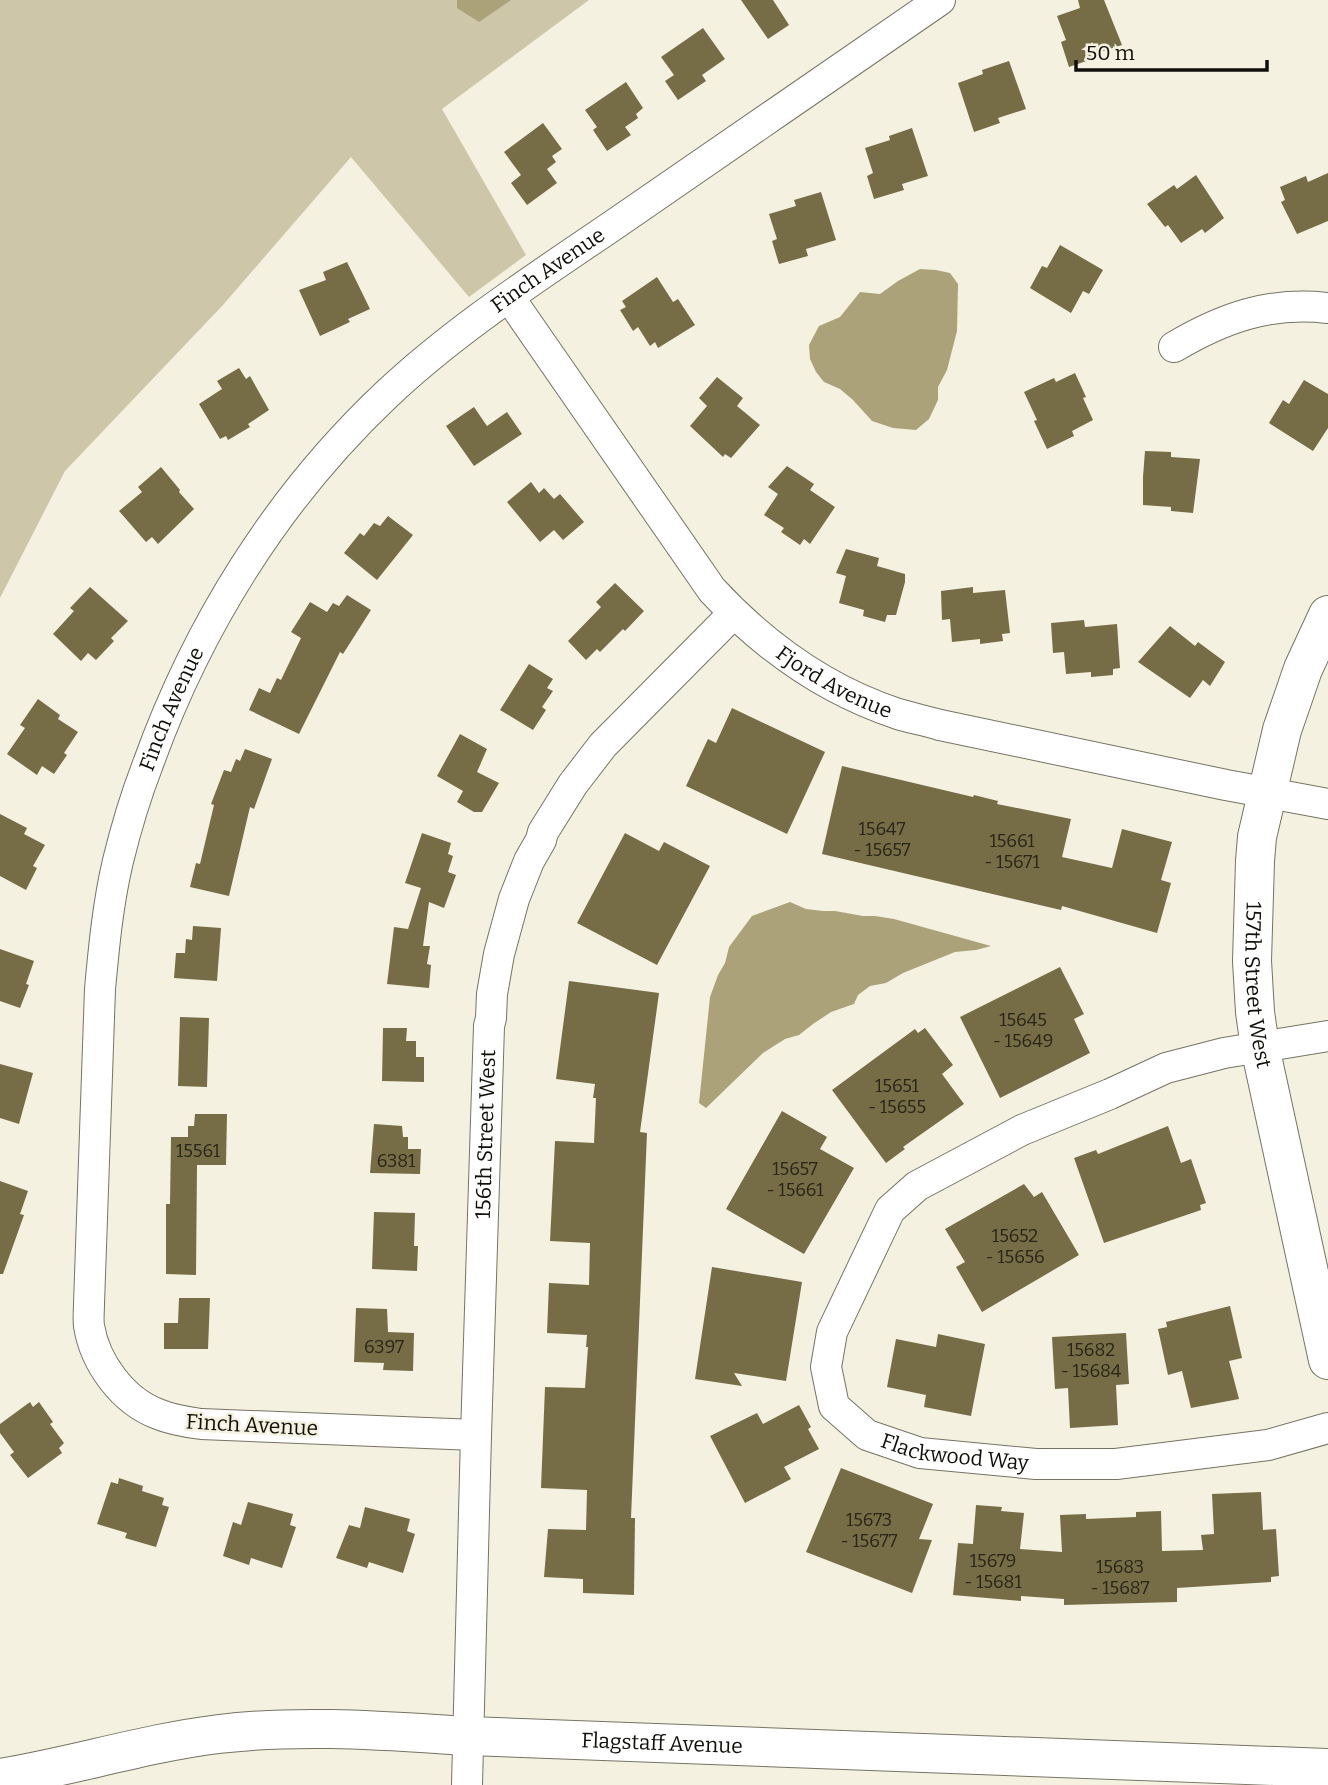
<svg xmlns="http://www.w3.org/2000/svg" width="1328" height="1785" viewBox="0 0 1328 1785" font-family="Bitter,serif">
<rect width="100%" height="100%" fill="#f5f1e0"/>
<!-- green -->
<path fill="#cec6a8" d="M0,0h589l-147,109 84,146 -57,42 -118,-140 -128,148 -158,166 -65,127z"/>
<!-- water -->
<path fill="#aca27a" d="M457,0h54l-32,22 -22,-14z
M920,269l16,1 14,3 8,11 -1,47 -10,39 -9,17v13l-9,19 -13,11 -23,-2 -21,-7 -19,-21 -13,-11 -16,-7 -8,-10 -6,-13 -1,-14 10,-19 21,-9 20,-25 20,2 18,-13z
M790,902l16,7 17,2h12l28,5h12l19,3 97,27 -15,4 -21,2 -52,21 -17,10 -16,3 -12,9 -4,9 -23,8 -18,12 -14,11 -14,4 -22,14 -57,55 -7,-5 11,-106 8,-22 7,-12 4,-16 23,-31z"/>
<!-- building -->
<path fill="#766c46" d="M741,0h32l16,25 -21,14z
M1078,0h26l18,45 -28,9 1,4 -26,9 -8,-25 5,-2 -9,-24 23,-8z
M703,28l22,31 -23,16 4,6 -28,19 -13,-19 9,-6 -13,-18z
M1009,61l17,48 -28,9 2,5 -26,9 -16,-49 25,-9 -1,-4z
M626,82l17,26 -7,6 2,4 -13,9 6,8 -24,16 -14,-21 4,-3 -12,-17z
M543,123l19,26 -10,7 4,6 -9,7 10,14 -30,22 -16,-22 10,-8 -17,-23z
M912,128l16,48 -26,8 2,6 -30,9 -7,-23 6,-3 -8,-25 25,-8 -1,-4z
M1328,173v48l-31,13 -16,-32 4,-2 -5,-13 26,-11 2,6z
M1196,175l28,43 -19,15 -3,-4 -21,14 -13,-18 -3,2 -18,-23 27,-19 3,4z
M821,192l15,48 -30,9 2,7 -29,8 -7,-23 5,-2 -8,-25 27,-8 -2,-6z
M1060,245l43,25 -14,24 -6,-3 -12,22 -41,-25 12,-22 5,2z
M347,262l23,47 -22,10 2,3 -30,14 -21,-46 27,-10 -3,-8z
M657,277l16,25 5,-3 17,26 -37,23 -3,-6 -5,4 -12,-19 -5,4 -13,-21 6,-3 -4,-6z
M239,368l7,11 4,-3 19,34 -21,14 2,3 -22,13 -2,-4 -6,3 -21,-35 23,-15 -5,-8z
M1075,373l11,24 -3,1 10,22 -21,11 2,5 -27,13 -13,-28 3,-1 -13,-28 30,-14 2,4z
M717,377l26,21 -6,8 23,19 -29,33 -6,-4 -2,3 -33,-31 17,-20 -8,-8z
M1304,380l24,14v34l-15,23 -44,-28 14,-23 6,4z
M474,407l13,19 20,-14 15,22 -48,32 -28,-40z
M1145,451l26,1v5l29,2 -7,54 -22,-2v-4l-28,-2v-28z
M787,466l27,18 -4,6 25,17 -25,37 -6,-5 -4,6 -19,-13 3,-4 -20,-13 14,-21 -10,-7z
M161,467l19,23 -1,2 15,17 -36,35 -6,-7 -6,5 -27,-31 23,-19 -4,-5z
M531,482l8,11 5,-5 10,11 6,-5 24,28 -21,18 -9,-10 -14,12 -33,-40z
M388,516l25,19 -36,45 -33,-27 16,-20 4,3 10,-13 6,3z
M846,549l33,9 -2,8 28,8v8l-9,33h-9l-2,7 -22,-6 1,-6 -25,-7 7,-27 -10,-3z
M615,583l29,28 -19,20 -2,-2 -23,23 -3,-3 -11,11 -18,-19 33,-34 -5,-5z
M90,587l38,34 -17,17 3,3 -18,19 -8,-7 -7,8 -28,-27 21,-23 -4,-3z
M973,587v6l32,-3 5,43 -8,1 1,7 -23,3v-5l-28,3 -2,-23 -8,1 -1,-29z
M347,595l24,15 -28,44 -3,-2 -41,82 -50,-24 10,-22 11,5 7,-15 4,2 20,-42 -10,-6 19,-30 17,10 6,-9 6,3z
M1084,620l1,7 32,-3 3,44 -7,1v6l-22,2v-5l-25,2 -2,-22 -11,1 -2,-30z
M1170,626l25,20 3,-4 27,20 -15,24 -7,-6 -13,18 -52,-36z
M529,664l24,15 -6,9 6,3 -11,16 4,3 -13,20 -33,-20z
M38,699l22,16 -2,4 20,13 -14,21 3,2 -13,19 -12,-8 -5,9 -30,-21 18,-26 -5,-3z
M732,708l93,44 -38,82 -101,-48 22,-47 8,4z
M460,734l27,15 -10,23 22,11 -17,29h-8l-17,-10 6,-11 -26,-15z
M245,749l27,10 -18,50 -4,-2 -21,89 -39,-9 6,-24 4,1 14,-59 -3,-1 13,-34 7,2 5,-13 4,2z
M842,766l131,31 1,-2 24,6 -1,3 74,15 -9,38 50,11 10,-39 50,13 -11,38 10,3 -14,50 -95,-27 -1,4 -239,-56z
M0,814l27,14 -3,6 21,11 -12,21 4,2 -11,22 -26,-14z
M422,833l29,10 -3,11 5,2 -5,16 8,3 -12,33 -15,-6 -6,44h7l-3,18 4,1 -2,23 -42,-4 7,-57 14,2 13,-41 -16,-5z
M625,833l34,18 5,-9 46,24 -53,99 -80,-42z
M193,926l28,2 -4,53 -43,-3 2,-25h9l1,-14 6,1z
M0,949l34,12 -8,23 3,1 -9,23 -20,-7z
M1060,967l24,47 -10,5 16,34 -90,45 -40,-81z
M569,981l90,12 -19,139 7,1 -16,385h4l-1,77 -51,-2v-14l-39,-2 4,-48 38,1 1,-40 -46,-2 4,-101 40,1 3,-41h-2l1,-12 -40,-2 2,-50 40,2 1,-42 -40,-2 5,-100 39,2 2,-45h-3l2,-14 -39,-5z
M180,1017l29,1 -2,69 -29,-1z
M383,1028h24l-1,13h10v16h8v25l-42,-1z
M925,1028l28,37 -11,9 22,30 -61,43 2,2 -19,14 -54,-73 83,-61 3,4z
M0,1064l33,9 -14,51 -19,-6z
M782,1111l45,26 -7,12 34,19 -50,86 -78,-45z
M195,1114h32l-1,51h-29l-1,110 -30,-1v-70h4l1,-67h17v-11h6z
M374,1124l28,2 1,11h5v12h13l-1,25 -50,-1z
M1168,1126l13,37 10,-4 15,44 -6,2 1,5 -97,33 -30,-85 22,-8 2,4z
M0,1181l28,10 -8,23 4,1 -21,59h-3z
M1024,1184l10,13 8,-5 37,63 -97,57 -26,-45 9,-5 -20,-33z
M374,1212l41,1 -1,33h4l-1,25 -45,-2z
M712,1267l90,15 -16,99 -52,-8 8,13 -47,-7z
M179,1298h31l-2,51h-44v-26h14z
M1230,1306l12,52 -13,3 10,38 -48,9 -9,-37 -14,4 -10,-46 9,-2 -1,-5z
M356,1308l31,1 1,23 26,1 -1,38 -30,-1 1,-7 -30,-1z
M1126,1333l3,51 -13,1 2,40 -48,3 -2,-40 -13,1 -3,-52z
M938,1334l47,10 -14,72 -47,-9 2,-12 -39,-8 9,-48 40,8z
M30,1402l3,5 6,-5 14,20 -3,2 14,19 -5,5 3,5 -34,25 -18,-23 4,-3 -14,-19v-9z
M799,1405l12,22 -3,2 11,20 -35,18 7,12 -46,24 -35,-67 47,-23 6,11z
M841,1468l92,36 -14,35 13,1 -20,53 -106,-41z
M119,1478l24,8 -1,5 22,7 -2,7 7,2 -13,40 -31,-9 2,-5 -30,-9 14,-42 7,2z
M1261,1492l2,38 13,-1 3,47 -8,1v5l-94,6v14l-113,3v-6l-43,-3v5l-68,-6 5,-52 15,1 3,-39 26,2 -1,4 23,2 -4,36 42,3 -2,-37 26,-1v5l50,-2v-5l25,-1 1,40 41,-1 -2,-15 13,-1 -2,-40z
M248,1502l45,12 -3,11 6,2 -14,41 -31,-10 -2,7 -26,-9 10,-34 8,3z
M365,1507l45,12 -3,12 8,3 -12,39 -34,-11 -2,6 -31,-10 13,-33 11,3z"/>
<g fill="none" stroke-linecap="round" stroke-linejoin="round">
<!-- street casing -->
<g stroke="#777364" stroke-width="32">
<g id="street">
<path id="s1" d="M509,297l203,293c51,55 113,100 186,124 14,4 28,7 42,11l286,60 102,19"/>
<path d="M1174,347c49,-29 96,-46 154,-39"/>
<path id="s2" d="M1328,1036l-104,17 -58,15 -56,26 -88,36 -105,56 -27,24 -58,122 -6,35 8,39 33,29 53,18 116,11h80l152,-19 60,-17"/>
<path id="s3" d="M476,1435l-275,-11c-15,-2 -29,-4 -43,-10 -35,-13 -63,-51 -69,-88 -1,-7 0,-15 0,-22l11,-315c4,-43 8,-86 18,-128 8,-33 18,-66 30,-97 50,-139 130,-267 238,-369 70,-66 150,-117 229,-171 108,-75 217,-149 325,-224"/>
<path id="s4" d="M467,1785l9,-350 13,-409 2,-8 1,-24 7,-40 15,-55 15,-38 12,-21 2,-8 30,-48 30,-39 131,-132"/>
</g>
</g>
<!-- secondary casing -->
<g stroke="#777364" stroke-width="40">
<g id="secondary">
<path id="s5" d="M1328,615l-25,54 -21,61 -25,107 -2,24 -3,100 3,51 5,35 68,313"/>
<path id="s6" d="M0,1778c74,-12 145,-35 219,-44 83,-10 167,-3 250,2l859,32"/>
</g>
</g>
<!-- street -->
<use href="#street" stroke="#fff" stroke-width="30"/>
<!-- secondary -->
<use href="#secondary" stroke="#fff" stroke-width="38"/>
</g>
<g text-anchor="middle" stroke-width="5" stroke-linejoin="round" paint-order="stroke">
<!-- number labels -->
<g font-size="18" fill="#292618">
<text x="882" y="835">15647<tspan x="882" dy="21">- 15657</tspan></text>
<text x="1012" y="847">15661<tspan x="1012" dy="21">- 15671</tspan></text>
<text x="1023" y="1026">15645<tspan x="1023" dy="21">- 15649</tspan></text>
<text x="897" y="1092">15651<tspan x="897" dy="21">- 15655</tspan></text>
<text x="198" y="1157">15561</text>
<text x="396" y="1167">6381</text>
<text x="795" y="1175">15657<tspan x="795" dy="21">- 15661</tspan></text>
<text x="1015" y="1242">15652<tspan x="1015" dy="21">- 15656</tspan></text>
<text x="384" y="1353">6397</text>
<text x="1091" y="1356">15682<tspan x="1091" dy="21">- 15684</tspan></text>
<text x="869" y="1526">15673<tspan x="869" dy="21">- 15677</tspan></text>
<text x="993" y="1567">15679<tspan x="993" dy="21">- 15681</tspan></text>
<text x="1120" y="1573">15683<tspan x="1120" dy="21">- 15687</tspan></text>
</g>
<!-- street labels -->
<g font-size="21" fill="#0f0e08" stroke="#f5f1e0">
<text dy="7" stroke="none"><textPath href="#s3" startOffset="1652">Finch Avenue</textPath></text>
<text dy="7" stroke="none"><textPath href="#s1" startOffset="511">Fjord Avenue</textPath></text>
<text dy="7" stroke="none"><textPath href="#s3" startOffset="1064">Finch Avenue</textPath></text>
<text dy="7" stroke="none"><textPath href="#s5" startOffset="382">157th Street West</textPath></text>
<text dy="7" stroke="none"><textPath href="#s4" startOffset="651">156th Street West</textPath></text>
<text transform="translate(252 1425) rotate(3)" y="7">Finch Avenue</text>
<text dy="7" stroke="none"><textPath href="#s2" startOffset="822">Flackwood Way</textPath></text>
<text dy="7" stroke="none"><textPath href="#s6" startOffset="667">Flagstaff Avenue</textPath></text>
</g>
</g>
<!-- scale -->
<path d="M1076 60v10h191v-10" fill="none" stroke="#0f0e08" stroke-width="3.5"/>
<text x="1086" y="60" font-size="21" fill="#0f0e08" stroke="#f5f1e0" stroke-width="5" paint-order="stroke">50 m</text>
</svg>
